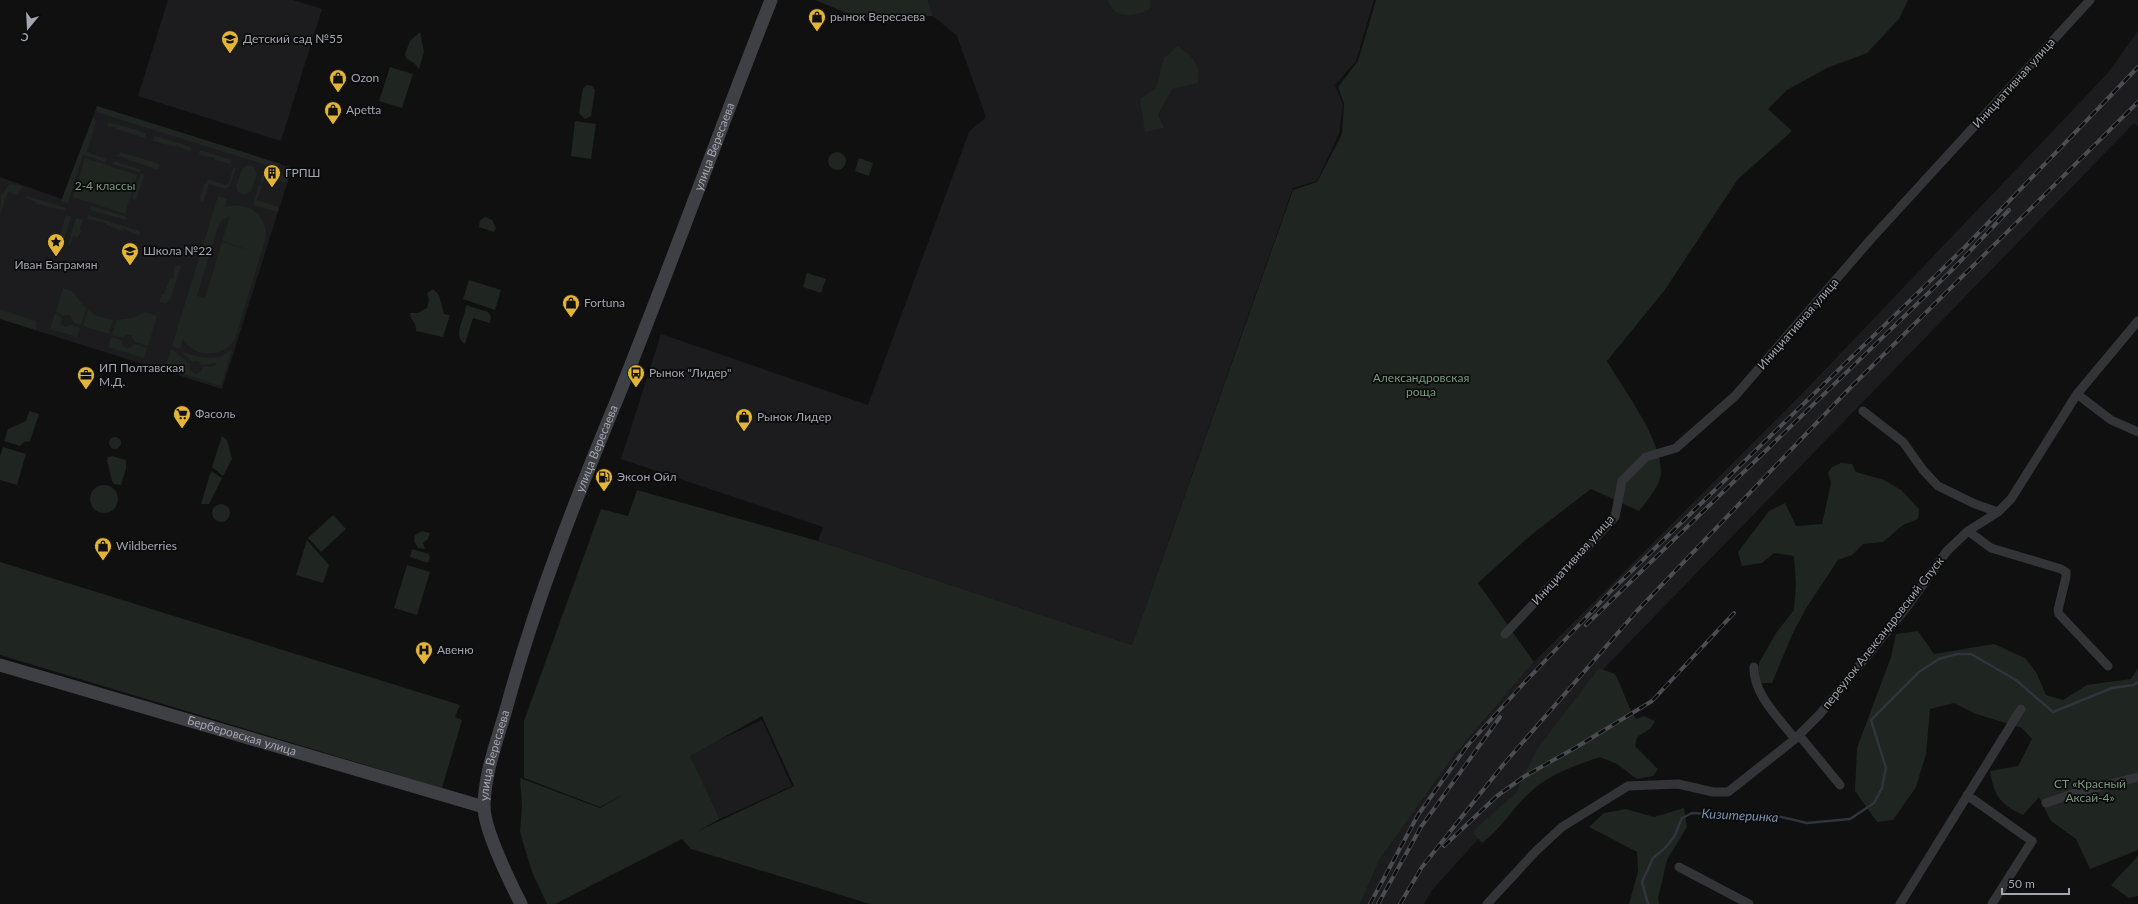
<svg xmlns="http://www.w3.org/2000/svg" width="2138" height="904" viewBox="0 0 2138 904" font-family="Lato,sans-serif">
<rect width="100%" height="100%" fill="#101011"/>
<!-- built -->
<path fill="#1c1c1e" d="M168,0h125l29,9 -41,132 -143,-45z
M928,0h446l-18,61 -21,24 8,19 -4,30 -22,47 -24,7 -161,457 -314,-104 5,-14 -202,-68 40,-125 207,71 101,-273 17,-15 -29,-81 -24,-20z
M2138,31v95l-4,-3 -550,566 -62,102 -90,99 -8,14h-64l20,-45 75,-105 79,-92 265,-265 308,-323z
M97,106l195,62 -70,221 -222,-70v-142l62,22z
M762,720l30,66 -72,33 -31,-65z"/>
<!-- green -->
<path fill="#1f2520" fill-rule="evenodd" d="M815,0h113l5,16 -74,2z
M1108,0h43l-1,9c-14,7 -36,12 -42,-9z
M1376,0h532l-9,19 -32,34 -40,15 -40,22 -19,19 24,22 -54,48 -74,112 -57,70c17,29 54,78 54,110 1,13 -15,31 -22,40l-48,-22 -60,46 -53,48 56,79 -79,92 -75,105 -20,45h-490l-179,-55 -9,-10 -127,65h-8l-15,-32 -12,-40 2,-26 -2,-28 80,30 24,-14 -24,13 -76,-29v-57l77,-212 27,7 9,-26 181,51 314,104 161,-455 24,-8 25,-48 2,-30 -6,-17 20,-26zM762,716l32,70 -96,45 22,-12 -30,-63z
M420,32l4,20 -5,17 -5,-6 -8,-5 -1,-4 5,-13z
M1178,46c16,12 22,17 20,37l-26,6 -14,26 6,13 -19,4 -5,-33 16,-11 8,-30z
M390,67l23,7 -11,34 -23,-7z
M587,85l5,1 3,4 -4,26 -6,3 -6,-6 4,-25z
M97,106l184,58 -5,4 -180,-56z
M93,117l3,5 -9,30 19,7 -1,3 -22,-7 -15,48 -7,-2z
M575,121l21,3 -5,35 -20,-3z
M109,122l37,11 -1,5 -29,-9v-2l-9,-1z
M155,136l36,11 -1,5 -14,-7 -1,2 -22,-6z
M200,150l32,10 -2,4 -15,-4v-2l-16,-3z
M120,152l40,12 -2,6 -43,-15h4z
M828 161a9 9 0 1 1 18 0a9 9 0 1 1-18 0Z
M85,158l52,17 -12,39 -52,-17z
M859,158l14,5 -4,13 -14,-5z
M114,161l25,8 3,2 -4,1 -25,-8z
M248,165l6,2 3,7 -6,17 -7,4 -6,-3 -2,-5 6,-18z
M287,166l5,2 -5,15 -22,-7 -2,7 -3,-1 4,-10h6v3l6,2 1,-3 7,2z
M233,168h3l-6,18 -5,3 -16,-5 -6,18 -2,-1 -1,-3 4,-15 2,1 2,-5 18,6 3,-2z
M143,173l1,3 -8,24 -4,-1 8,-24z
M10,184l12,2 -5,9 -9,-3 -8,23 1,-20z
M259,185l3,1 -5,14 22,7 -1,5 -25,-7z
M27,196l39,12v3l-30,-7v-2l-10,-4z
M218,196l9,3 -2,8c23,-6 41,6 41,30l-31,102c-13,20 -38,19 -52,1l-3,9 -8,-3zM230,216l-8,25 31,10 -31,-9 -17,56 -8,-2 21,-69 4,-7z
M91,206l34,10 2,4 -37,-10z
M66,215l5,2 -8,26 -5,-1z
M88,215l49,15 4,2 -2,4 -15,-7 -1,2 -17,-6v-2l-19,-4z
M486,217l6,3 4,8 -2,4 -15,-5 1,-7z
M76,218l7,2 -4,10 2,1 -3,6 -5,-1 -3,9h-2z
M175,265l6,1 -11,34 -4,3 -7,-1 3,-8h2l6,-16 3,1z
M807,273l19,6 -5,14 -18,-6z
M469,280l32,10 -6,20 -32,-11z
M63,288l9,3 14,18 -5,16 -7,-2 -4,-8 -7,1 -7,-5z
M433,289l6,6 5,19 6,1 -7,22 -27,-6c1,-9 -6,-11 -6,-18h8l9,-5 2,-8 -2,-7z
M466,305l22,7 3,4 -1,7 -17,-5 -8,26c-14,-9 1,-27 1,-39z
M0,309l36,12v9l-36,-11z
M88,310l9,6 16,4 -4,14 -26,-8z
M145,312l12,4 -9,30 -13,-4 -4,-7h-4l-5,3 -10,-3 5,-15 15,-2z
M55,313l6,5v6l4,3 7,-2 8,3 -3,9 -27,-8z
M111,337l11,3v5l4,3 5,-1 3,-3 13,4 -3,10 -36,-11z
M171,348l19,16v6l5,4 5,-2 3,-5 12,-1 1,-3 -14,2 -4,-4 -6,1 -12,-11c18,6 36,13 52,-2l-11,37 -56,-18z
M29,411l10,3 -9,27 -6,1 -4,4 -16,-5 4,-12 18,-8z
M222,436l5,4 5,19 -9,17 -11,-9z
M109 443a6 6 0 1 1 12 0a6 6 0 1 1-12 0Z
M3,447l23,7 -9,31 -17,-5v-24z
M112,456l14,4v9l-5,16 -7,-1 -2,-3 -5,-21 1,-3z
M1841,463l11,1 4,8 28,8 17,10 18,19 -1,10 -15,6 -20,17 -20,2 -11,11 -14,5 -33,50 -13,25 -20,48h-13v-20l17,-30 18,-23 2,-26 -2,-28 -20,-3 -12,10 -20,3 -4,-14 31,-41 16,-8 11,23 26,-2 9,-41 -3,-10 4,-6z
M211,471l11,7 -13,26h-8z
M90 499a14 14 0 1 1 28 0a14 14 0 1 1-28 0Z
M212 513a9 9 0 1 1 18 0a9 9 0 1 1-18 0Z
M333,515l13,14 -25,23 -13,-14z
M422,531l8,2 -2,6 -5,4 2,6 -7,-1 -4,-7 1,-6z
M307,540l22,25 -6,18 -27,-8z
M412,549l17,5 1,3 -2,6 -18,-6z
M0,562l460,143 -5,12 7,3 -20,68 -442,-133z
M407,565l23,7 -13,43 -23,-7z
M1918,631l16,23 60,-10 31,14 11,14 10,23 17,5 24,-15 44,-6 7,-11v182l-48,19 -14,-30 -25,-18 -12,-24 -16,18c-23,-11 -29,-19 -33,-44l28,-5 14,-27 -10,-11 -46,-14 -22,-11 -24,6 -4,45 -10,33 -23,33 -16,2 -22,-31 2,-43 34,-91 5,-23z
M1599,668l16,6c8,15 12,31 21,45l8,-3 11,5 -4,7 -14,9 -2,9 23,23 -5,7 -16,3 -20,-15 -17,-7c-27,9 -53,18 -74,39 -15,15 -26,34 -44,47l-9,-10 3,-5 40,-35 21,-44z
M1684,808l3,19 -20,33 -9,38 1,6h-30l9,-32 -1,-20 -48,-25 15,-14 22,-4 28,8z
M2138,856v40l-9,2 -18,-13z"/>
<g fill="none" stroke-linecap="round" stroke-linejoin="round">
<!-- stream -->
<path stroke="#2e353d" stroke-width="2.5" d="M1648,904l-6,-22 11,-24 12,-10 9,-11 8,-19 10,-5 54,3 22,-2 39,9 43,-4 24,-16 8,-15 4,-20 -15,-48 48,-48 20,-13 18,-5h14l45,26 37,32 59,-24 22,-3 4,-3"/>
<!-- street -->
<path stroke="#333438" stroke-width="9" d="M2077,394l34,26 27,12
M1863,411l40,31 20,28 15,16 37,18 23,8
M1968,531l23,17 70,21 5,3v5l-8,33 1,4 49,52
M1505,634l110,-117 7,-36 24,-24 30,-9 59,-52 136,-157 219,-239
M1754,667c-1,27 25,51 41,72
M1799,735l41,50
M1967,795l65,46 -40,63
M2046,803l29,-10 63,-16
M1679,867l70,37
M1487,904l49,-53 26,-24 66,-41 50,-2 35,8h15l67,-53 25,-25 86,-106 41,-57 21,-20 30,-19 13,-13 66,-105 61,-73
M1900,904l121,-195"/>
<!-- secondary -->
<g stroke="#3f4045" stroke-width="13">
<path id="s1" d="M0,665l484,142"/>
<path id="s2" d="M521,904c-11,-22 -38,-76 -37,-99 1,-34 14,-67 23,-99 29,-106 69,-208 111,-309 53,-132 101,-265 153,-397"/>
</g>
<!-- rail casing -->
<g stroke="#4c4d53" stroke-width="4">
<path id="rail" d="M1586,625l365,-354 58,-61
M1444,846l53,-50 28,-20 50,-28 77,-47 82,-88
M1370,904l48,-89 49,-69 58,-64 87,-92 353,-343 173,-180
M1378,904l43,-77 79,-110
M1400,904l22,-37 81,-102 133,-153 212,-222 290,-288"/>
</g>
<!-- rail -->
<use href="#rail" stroke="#0b0b0c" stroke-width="2.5" stroke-dasharray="8" stroke-linecap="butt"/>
</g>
<!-- icons -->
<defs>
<g id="shop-pin" transform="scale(0.9)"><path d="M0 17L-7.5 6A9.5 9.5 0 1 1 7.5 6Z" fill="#e2b437" stroke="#0b0b0c"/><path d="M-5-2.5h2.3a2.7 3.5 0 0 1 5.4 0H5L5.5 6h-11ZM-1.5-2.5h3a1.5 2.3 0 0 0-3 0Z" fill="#111"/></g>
<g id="school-pin" transform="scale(0.9)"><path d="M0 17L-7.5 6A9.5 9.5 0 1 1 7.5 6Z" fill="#e2b437" stroke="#0b0b0c"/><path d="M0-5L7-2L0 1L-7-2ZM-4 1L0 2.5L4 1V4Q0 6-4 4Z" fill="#111"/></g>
<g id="building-pin" transform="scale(0.9)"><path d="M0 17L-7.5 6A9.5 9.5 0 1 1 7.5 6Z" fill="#e2b437" stroke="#0b0b0c"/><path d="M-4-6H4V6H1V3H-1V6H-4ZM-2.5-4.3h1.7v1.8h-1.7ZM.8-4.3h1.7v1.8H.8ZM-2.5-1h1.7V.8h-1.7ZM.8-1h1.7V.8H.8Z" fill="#111"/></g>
<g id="sight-pin" transform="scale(0.9)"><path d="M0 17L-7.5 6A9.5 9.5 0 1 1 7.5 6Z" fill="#e2b437" stroke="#0b0b0c"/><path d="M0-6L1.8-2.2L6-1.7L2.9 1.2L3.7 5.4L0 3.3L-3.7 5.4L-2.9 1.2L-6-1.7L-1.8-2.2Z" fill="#111"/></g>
<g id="bus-pin" transform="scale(0.9)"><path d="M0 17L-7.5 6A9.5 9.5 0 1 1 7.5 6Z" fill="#e2b437" stroke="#0b0b0c"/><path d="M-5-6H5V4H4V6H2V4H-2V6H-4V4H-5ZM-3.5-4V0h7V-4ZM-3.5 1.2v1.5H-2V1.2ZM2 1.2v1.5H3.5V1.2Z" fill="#111"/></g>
<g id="office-pin" transform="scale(0.9)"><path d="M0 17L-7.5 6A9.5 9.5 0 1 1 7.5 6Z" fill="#e2b437" stroke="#0b0b0c"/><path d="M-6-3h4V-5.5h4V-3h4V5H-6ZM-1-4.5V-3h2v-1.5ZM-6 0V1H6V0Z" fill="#111"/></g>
<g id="supermarket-pin" transform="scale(0.9)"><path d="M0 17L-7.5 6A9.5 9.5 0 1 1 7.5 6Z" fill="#e2b437" stroke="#0b0b0c"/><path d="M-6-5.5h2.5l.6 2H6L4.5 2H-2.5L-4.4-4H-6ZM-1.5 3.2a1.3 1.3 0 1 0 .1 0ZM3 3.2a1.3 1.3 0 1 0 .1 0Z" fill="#111"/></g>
<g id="fuel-pin" transform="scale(0.9)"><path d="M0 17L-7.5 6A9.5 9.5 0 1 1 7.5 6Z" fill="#e2b437" stroke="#0b0b0c"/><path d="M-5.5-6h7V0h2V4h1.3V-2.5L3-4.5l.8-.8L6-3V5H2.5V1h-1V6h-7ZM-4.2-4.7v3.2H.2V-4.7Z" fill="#111"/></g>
<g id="hospital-pin" transform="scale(0.9)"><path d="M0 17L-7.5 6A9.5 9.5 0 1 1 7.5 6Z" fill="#e2b437" stroke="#0b0b0c"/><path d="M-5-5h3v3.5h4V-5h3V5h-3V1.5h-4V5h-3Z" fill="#111"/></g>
</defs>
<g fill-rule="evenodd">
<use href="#shop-pin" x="817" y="17"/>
<use href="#school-pin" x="230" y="39"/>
<use href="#shop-pin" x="338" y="78"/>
<use href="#shop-pin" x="333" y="110"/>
<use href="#building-pin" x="272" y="173"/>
<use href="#sight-pin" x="56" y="242"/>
<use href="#school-pin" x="130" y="251"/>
<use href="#shop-pin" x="571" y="303"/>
<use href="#bus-pin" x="636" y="373"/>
<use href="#office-pin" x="86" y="375"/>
<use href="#supermarket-pin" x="182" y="414"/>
<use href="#shop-pin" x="744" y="417"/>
<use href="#fuel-pin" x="604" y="477"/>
<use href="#shop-pin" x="103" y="546"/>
<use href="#hospital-pin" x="424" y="650"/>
</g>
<g text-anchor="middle" stroke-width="3.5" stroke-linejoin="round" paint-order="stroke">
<!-- poi labels -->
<g font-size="12" fill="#a2a6b1" stroke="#0b0b0c" text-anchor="start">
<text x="830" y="21">рынок Вересаева</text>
<text x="243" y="43">Детский сад №55</text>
<text x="351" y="82">Ozon</text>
<text x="346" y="114">Apetta</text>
<text x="285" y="177">ГРПШ</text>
<text x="143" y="255">Школа №22</text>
<text x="56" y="269" text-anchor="middle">Иван Баграмян</text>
<text x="584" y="307">Fortuna</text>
<text x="99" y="372">ИП Полтавская<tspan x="99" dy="14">М.Д.</tspan></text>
<text x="649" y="377">Рынок "Лидер"</text>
<text x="195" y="418">Фасоль</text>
<text x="757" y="421">Рынок Лидер</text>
<text x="617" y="481">Эксон Ойл</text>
<text x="116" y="550">Wildberries</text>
<text x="437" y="654">Авеню</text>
</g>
<!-- street labels -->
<g font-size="12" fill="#a2a6b1" stroke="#0b0b0c">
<text transform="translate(2014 83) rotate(-48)" y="4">Инициативная улица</text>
<text dy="4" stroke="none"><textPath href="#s2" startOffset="805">улица Вересаева</textPath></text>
<text transform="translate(1798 324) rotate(-49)" y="4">Инициативная улица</text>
<text dy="4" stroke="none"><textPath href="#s2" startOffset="481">улица Вересаева</textPath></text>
<text transform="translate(1573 560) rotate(-48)" y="4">Инициативная улица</text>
<text transform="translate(1883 633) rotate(-52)" y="4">переулок Александровский Спуск</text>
<text dy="4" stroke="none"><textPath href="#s1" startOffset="252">Берберовская улица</textPath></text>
<text dy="4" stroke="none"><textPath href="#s2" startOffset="157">улица Вересаева</textPath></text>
</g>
<!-- park labels -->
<g font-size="12" fill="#7a9b7e" stroke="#0b0b0c">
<text x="105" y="190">2-4 классы</text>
<text x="1421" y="382">Александровская<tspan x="1421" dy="14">роща</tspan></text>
<text x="2090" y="788">СТ «Красный<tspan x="2090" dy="14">Аксай-4»</tspan></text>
</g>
<!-- water labels -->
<g font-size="13" font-style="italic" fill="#7b91aa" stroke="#0b0b0c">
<text transform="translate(1740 815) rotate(3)" y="5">Кизитеринка</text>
</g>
</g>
<!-- north arrow -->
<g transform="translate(28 28) rotate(198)" stroke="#0b0b0c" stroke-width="3" paint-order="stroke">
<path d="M0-3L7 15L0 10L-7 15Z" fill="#a2a6b1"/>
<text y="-6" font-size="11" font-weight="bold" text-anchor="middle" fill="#a2a6b1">С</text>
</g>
<!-- scale -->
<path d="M2002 888v6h67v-6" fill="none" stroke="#a2a6b1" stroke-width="2"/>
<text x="2008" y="888" font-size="12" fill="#a2a6b1" stroke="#0b0b0c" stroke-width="3" paint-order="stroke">50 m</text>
</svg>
